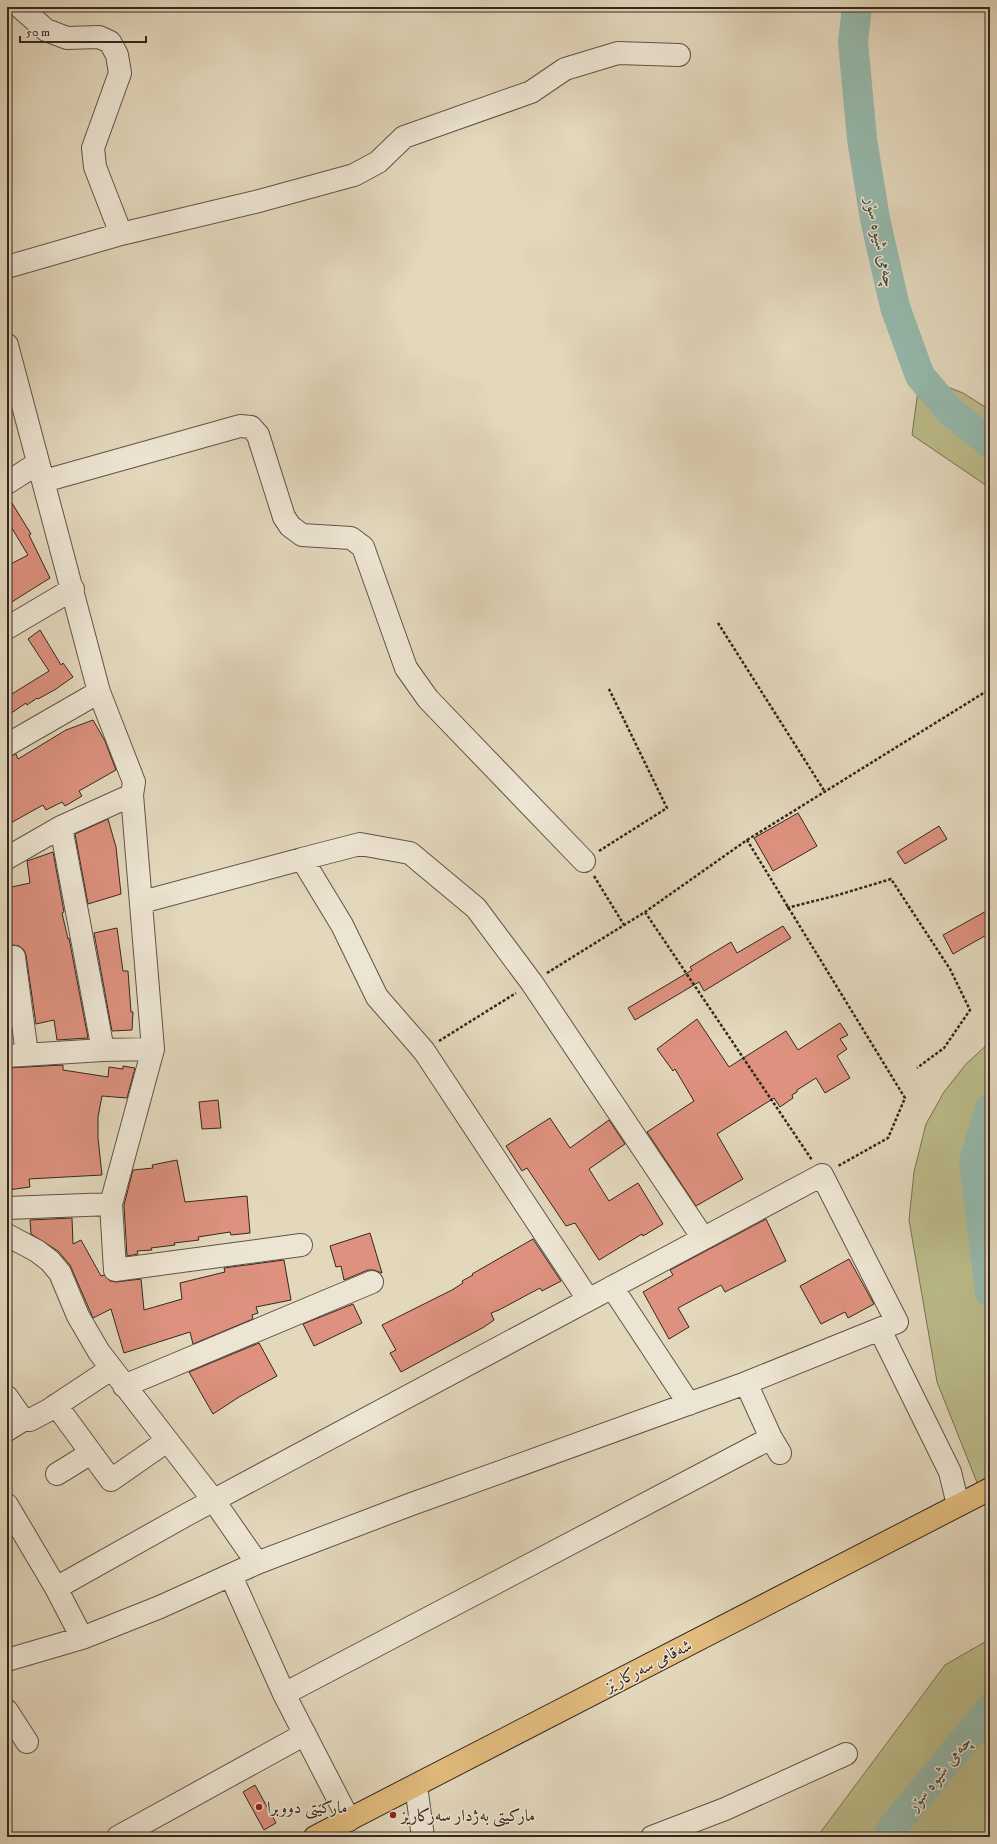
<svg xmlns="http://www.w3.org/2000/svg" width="997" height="1844" viewBox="0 0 997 1844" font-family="'IM FELL DW Pica',Amiri,serif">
<rect width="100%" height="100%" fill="#e3d7bc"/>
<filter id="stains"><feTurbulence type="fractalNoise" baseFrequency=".005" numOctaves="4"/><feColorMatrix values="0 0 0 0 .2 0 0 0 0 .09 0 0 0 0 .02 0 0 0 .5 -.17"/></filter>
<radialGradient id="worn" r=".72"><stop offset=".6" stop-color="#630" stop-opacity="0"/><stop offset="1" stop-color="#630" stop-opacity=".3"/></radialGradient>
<!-- green -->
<path fill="#bcbc8b" stroke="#787254" d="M920,376l43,17 27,17v78l-78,-53z
M990,1042v473l-53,-133 -28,-162 5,-48 12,-48 18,-32 22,-28z
M990,1639v198h-173l128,-172z"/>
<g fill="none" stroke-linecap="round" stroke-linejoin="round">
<!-- river -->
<path stroke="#96baad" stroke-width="30" d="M857,7l-4,35 9,97 13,80 20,88 25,69 31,36 39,31
M990,1109l-16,52 16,131
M887,1837l6,-10 97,-118"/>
</g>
<!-- building -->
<path fill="#dd917e" stroke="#34281e" d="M7,495l24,39 -2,1 21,43 -43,27v-39l21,-11 -21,-35z
M40,630l21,35 2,-2 10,14 -17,12 -18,10 -1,-1 -10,7 -1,-2 -19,13v-19l42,-26 -21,-32z
M93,720l12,21 11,29 -37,21 3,5 -17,10 -3,-4 -16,8 -3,-5 -36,20v-68l9,-3 2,5 48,-29z
M798,813l19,33 -44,25 -19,-33z
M108,819l8,28 5,47 -33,10 -13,-70z
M939,826l8,13 -42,25 -8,-12z
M53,852l11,60 -2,1 6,26 1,-1 19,100 -31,2 -3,-20 -18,4 -10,-69 -2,-5 -5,-4 -6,-1 -6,2v-59l23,-5 -3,-22z
M990,909v24l-37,21 -10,-19z
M783,926l8,12 -87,53 -5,-9 -64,38 -7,-12 64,-38 -2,-3 41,-25 6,11z
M117,928l6,43h5l3,41h2l-1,18 -20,1 -18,-98z
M697,1019l32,48 57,-36 12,19 42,-27 8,12 -8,4 7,10 -10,7 13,22 -25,15 -9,-15 -19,12v2l-5,3 1,3 -13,9 -6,-9 -57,36 26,45 -47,27 -49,-74 47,-31 -19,-32 -2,2 -16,-22z
M63,1065v5l45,7 1,-10 14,2v-3l12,2 -8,30 -25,-2 -4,21v21l4,37 -73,4 1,8 -22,3 -1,-122z
M218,1100l3,28 -19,1 -3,-27z
M550,1118l20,30 39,-28 16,24 -36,25 20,32 29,-18 25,41 -20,12 -1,-2 -43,26 -24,-37 -9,3 -39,-58 -5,3 -16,-25z
M177,1160l8,42 62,-6 3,37 -19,2 -1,-3 -32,5 1,3 -25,3 1,2 -24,3 1,2 -15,1 1,3 -11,2 -3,-51 9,-35 20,-2 -1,-3z
M72,1218l1,26 8,-4 20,36 3,-1 6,6 6,1 25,-3 3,31 38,-11 -2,-16 45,-11 -1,-4 60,-8 7,40 -35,7 2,6 -6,2 1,4 -60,25 -3,-12 -66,21 -13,-44 -18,9 -23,-53 -12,-14 -27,-17 -1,-14z
M766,1219l20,42 -61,31 -4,-7 -43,23 11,19 -20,12 -26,-47 30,-17 -3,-5z
M370,1233l12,40 -8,-3h-6l-24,10 -3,-14 -5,1 -6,-21z
M533,1239l28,42 -19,10 -2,-3 -41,22 -8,3 3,7 -10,7 -83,45 -11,-19 6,-3 -14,-25 70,-35 11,-7 -1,-2 11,-6 -1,-1z
M849,1259l25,45 -26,14 -3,-6 -24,12 -21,-38z
M353,1304l9,19 -48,23 -11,-22z
M259,1343l18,33 -38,21 -26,17 -24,-42z
M255,1785l21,38 -12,7 -21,-38z"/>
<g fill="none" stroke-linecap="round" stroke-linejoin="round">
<!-- minor casing -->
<g stroke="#605446" stroke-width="24">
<path id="minor" d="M20,7l26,23 21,8 32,-1 11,5 7,13 3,18 -27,75 2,19 26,67
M7,267l114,-33 138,-33 95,-26 24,-13 26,-25 127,-45 34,-23 53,-16 61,2
M7,345l92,347 35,90 -2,13 21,254 -42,155 4,66 186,-25
M44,481l196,-55 11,1 7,8 26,82 6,9 12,9 49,3 12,9 43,121 22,31 156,162
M7,483l31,-20
M7,628l66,-39
M7,745l92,-53
M61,827l42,223
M7,858l54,-31 71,-32
M302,859l58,-15 50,9 66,55 56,75 171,255
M142,902l160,-43 40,66 35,72 47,54 164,248
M14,957l13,97
M7,1056l96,-6 50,-1
M7,1208l104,-4
M7,1235l30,16 13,10 10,12 18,43 21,36 115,149 43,62
M612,1287l77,117
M880,1330l70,142 8,33
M746,1383l25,55 9,15
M124,1386l248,-104
M7,1397l16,23
M56,1405l55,75 56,-39
M7,1430l16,-10h7l19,-10 62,-41
M57,1474l34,-21
M7,1505l49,83 26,50
M231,1576l53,118 65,126
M7,1660l75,-22 78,-31 97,-44 152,-58 337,-122 151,-61 -75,-147 -634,339 -132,74
M284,1694l487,-256
M7,1711l20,31
M416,1786l7,51
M118,1837l187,-103
M652,1837l73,-28 121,-55"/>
</g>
<!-- major casing -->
<g stroke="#34281e" stroke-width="24">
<path id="major" d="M315,1837l675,-348"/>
</g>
<!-- path -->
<path stroke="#34281e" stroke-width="2.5" stroke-dasharray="3 2" stroke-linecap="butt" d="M718,623l107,169
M747,840l243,-151
M599,851l68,-43 -59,-121
M594,876l30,49
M787,908l51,-13 53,-16 59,90 20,41 -26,38 -27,20
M645,912l167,248
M547,973l98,-61 102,-72 158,258 -17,40 -50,28
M439,1041l77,-48"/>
<!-- minor -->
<use href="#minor" stroke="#ede5d3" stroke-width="22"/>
<!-- major -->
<use href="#major" stroke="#e2bc7e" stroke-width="22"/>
</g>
<!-- markers -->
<g fill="#8f2418" stroke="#ede5d3" stroke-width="1.5">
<circle cx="259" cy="1807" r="4"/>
<circle cx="393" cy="1815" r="4"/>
</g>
<g text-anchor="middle" stroke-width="3" stroke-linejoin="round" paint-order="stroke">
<!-- street labels -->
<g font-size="17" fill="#34281e" stroke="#ede5d3">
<text transform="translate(648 1665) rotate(-27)" y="6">شەقامی سەرکارێز</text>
</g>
<!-- poi labels -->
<g font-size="17" fill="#34281e" stroke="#ede5d3" text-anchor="start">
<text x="267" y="1813">ماركێتى دووبرا</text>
<text x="401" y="1821">مارکیتی بەژدار سەرکاریز</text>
</g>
<!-- water labels -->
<g font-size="18" font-style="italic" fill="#4c4c42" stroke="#ede5d3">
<text transform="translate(881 242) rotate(78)" y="6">چەمی شیوە سۆر</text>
<text transform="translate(939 1773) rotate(-51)" y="6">چەمی شیوە سۆر</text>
</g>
</g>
<!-- margin -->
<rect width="997" height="1844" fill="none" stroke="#e3d7bc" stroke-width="24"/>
<rect x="8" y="8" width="981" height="1828" fill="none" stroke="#34281e" stroke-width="2"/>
<rect x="12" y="12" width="973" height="1820" fill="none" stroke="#34281e"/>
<!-- scale -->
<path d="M20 36v6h126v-6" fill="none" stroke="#34281e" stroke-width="2"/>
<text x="26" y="36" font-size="12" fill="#34281e" stroke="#ede5d3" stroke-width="3" paint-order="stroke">50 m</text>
<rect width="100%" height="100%" filter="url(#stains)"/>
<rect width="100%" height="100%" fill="url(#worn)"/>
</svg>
